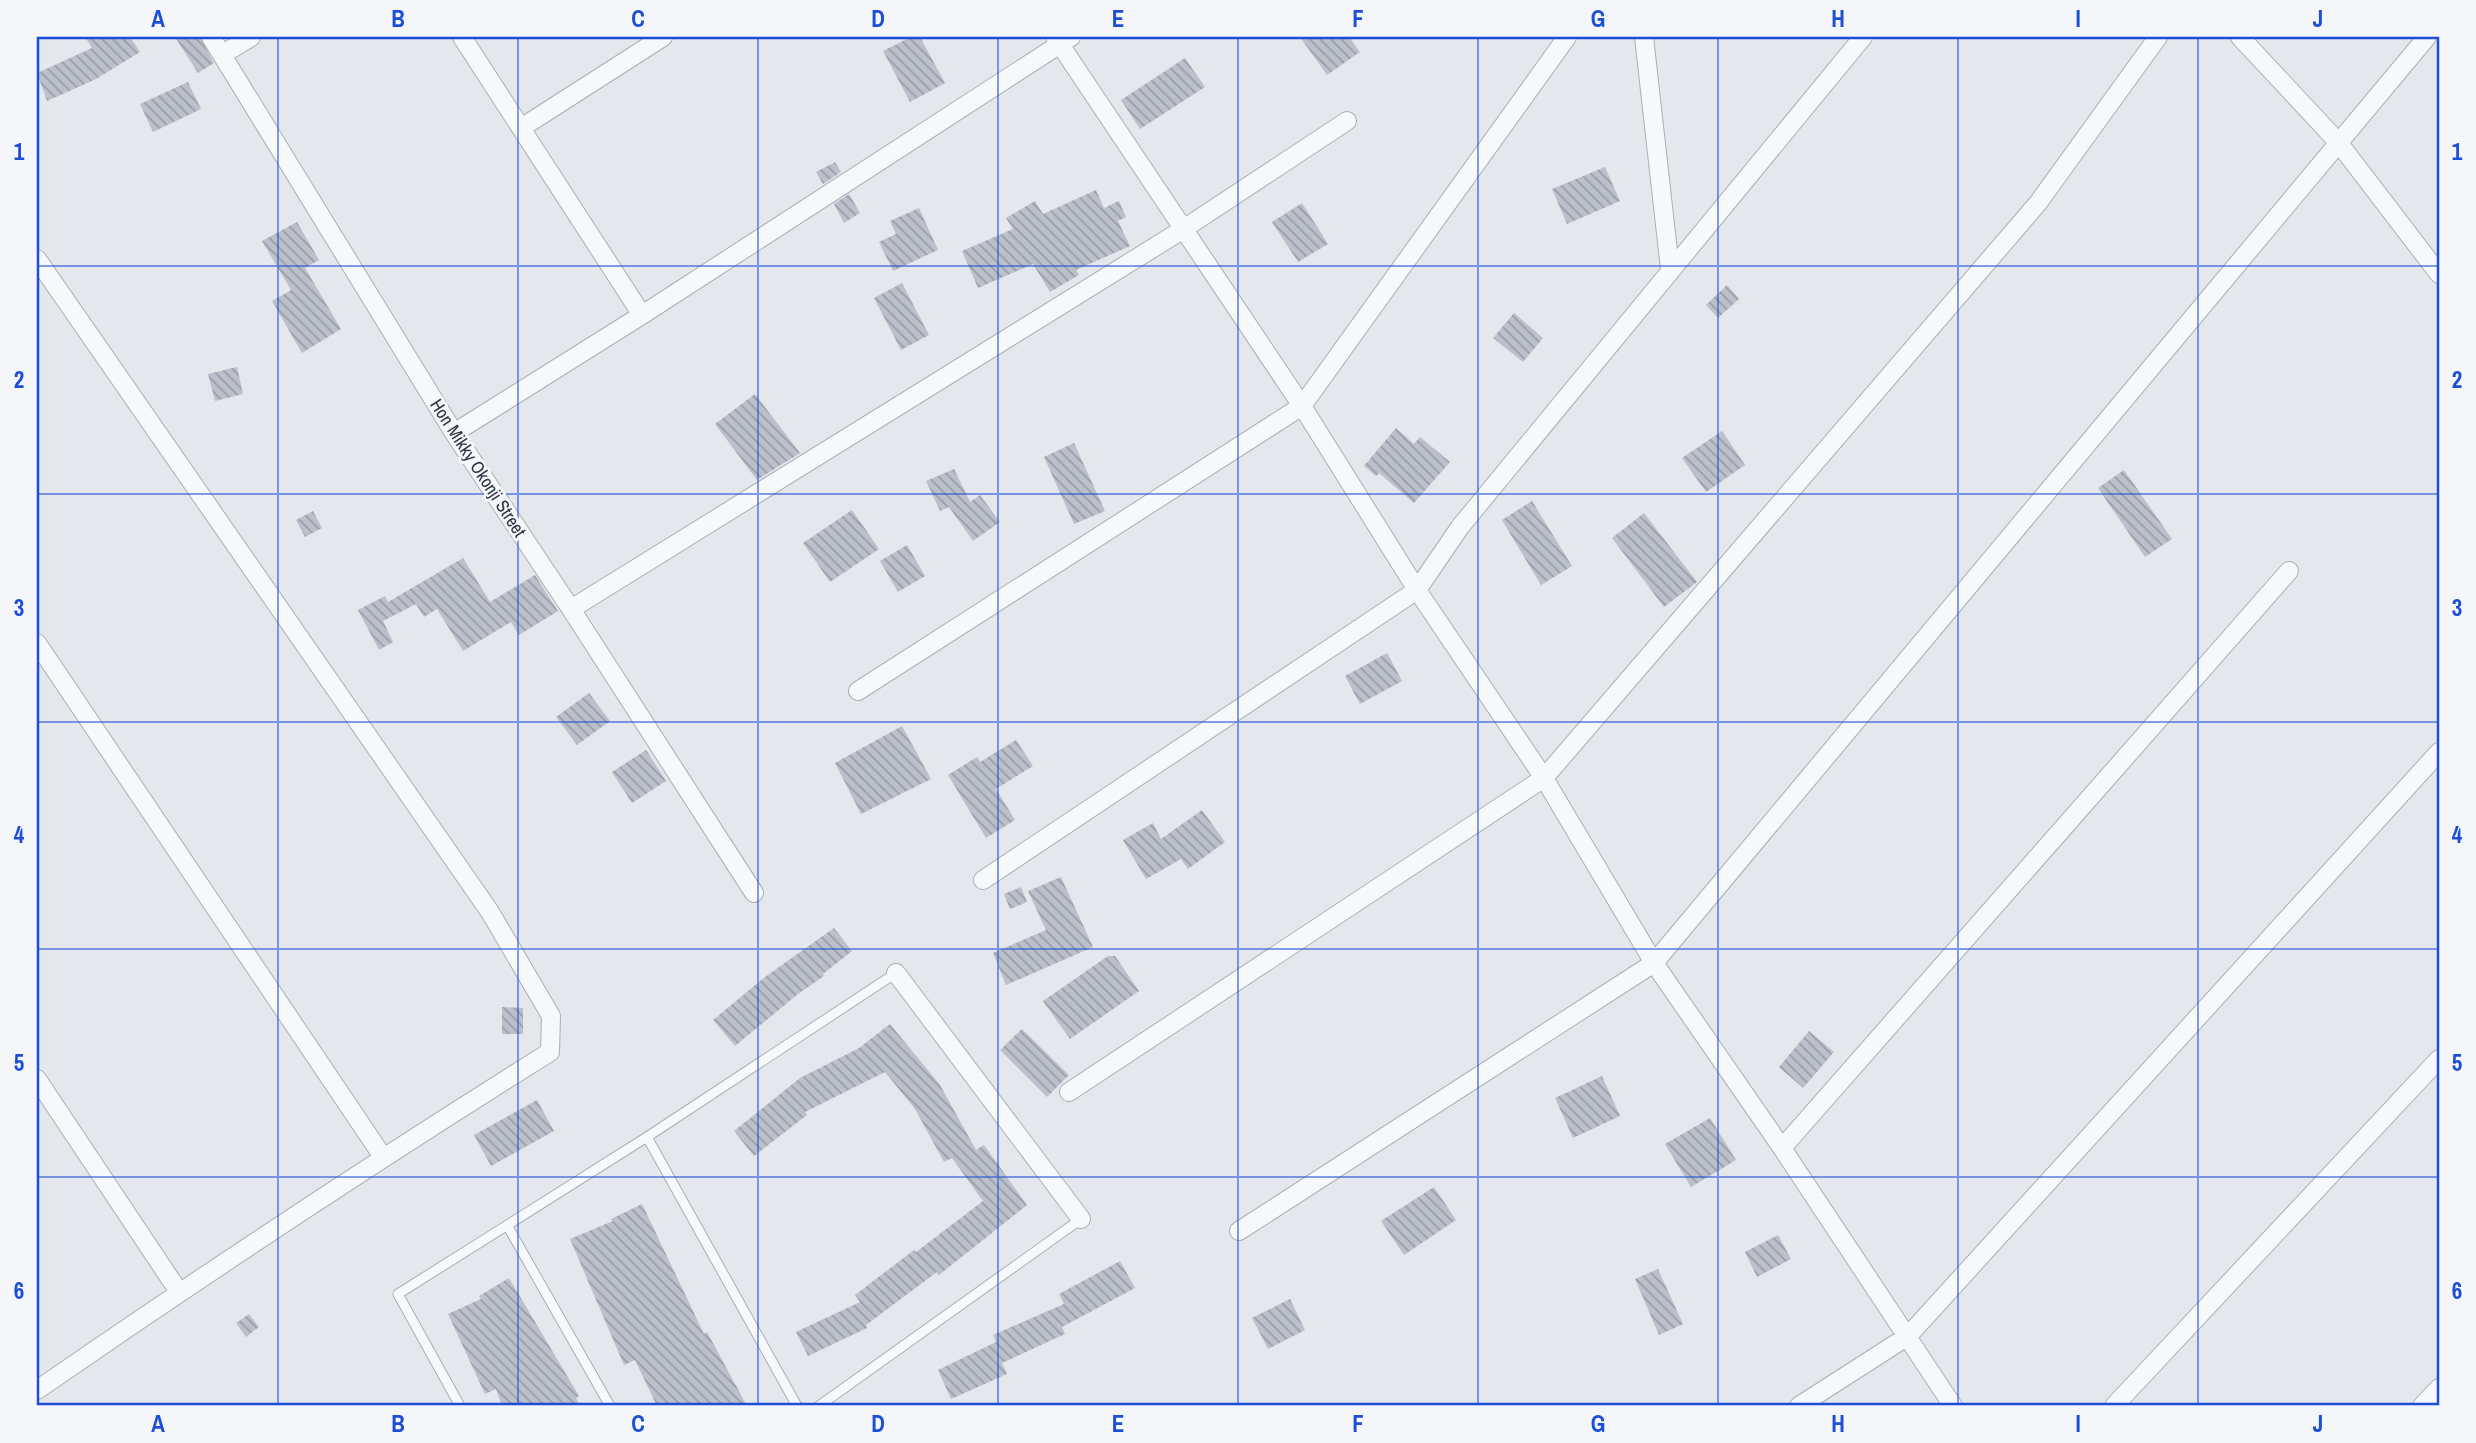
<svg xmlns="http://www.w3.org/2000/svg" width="2476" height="1443" viewBox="0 0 2476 1443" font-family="'Archivo Narrow',sans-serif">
<defs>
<pattern id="building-back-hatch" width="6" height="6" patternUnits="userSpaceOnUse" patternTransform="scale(1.75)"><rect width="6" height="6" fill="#bbc0ca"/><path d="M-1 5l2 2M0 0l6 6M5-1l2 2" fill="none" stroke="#989da6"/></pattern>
</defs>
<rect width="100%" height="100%" fill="#e4e7ec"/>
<!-- building -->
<path fill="url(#building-back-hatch)" d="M85,37h45l10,15 -44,27 -49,22 -10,-28 55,-25z
M175,37h25l14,26 -16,10z
M911,37h9l25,46 -35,19 -27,-51z
M1300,37h49l11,15 -33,23z
M1185,58l20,29 -65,42 -19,-29z
M188,82l13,27 -48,23 -13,-28z
M835,162l6,10 -18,12 -7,-12z
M1605,167l15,34 -53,23 -15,-35z
M1096,190l8,18 15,-7 7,16 -8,4 12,25 -54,24 3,5 -29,17 -17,-28 -55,24 -16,-37 51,-22 -7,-11 29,-17 8,13z
M849,194l11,19 -16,10 -10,-19z
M1302,203l26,41 -30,18 -26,-40z
M919,208l19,42 -45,21 -14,-29 17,-8 -6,-13z
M297,222l22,38 -14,8 36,61 -39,24 -30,-52 19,-11 -29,-49z
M902,283l27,52 -28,15 -27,-52z
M1727,285l12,14 -21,19 -12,-13z
M1514,313l29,25 -20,24 -30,-24z
M237,367l6,27 -28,7 -7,-27z
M755,394l45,59 -43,27 -42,-56z
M1396,428l18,16 6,-7 30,25 -36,41 -35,-30 -3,3 -12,-10z
M1722,431l23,34 -39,27 -24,-34z
M1074,443l31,68 -31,13 -30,-67z
M954,469l16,33 10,-7 20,27 -27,19 -24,-34 -9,4 -14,-30z
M2124,470l48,69 -27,18 -47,-69z
M1532,501l40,65 -31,19 -39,-65z
M852,510l27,39 -49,33 -27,-39z
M313,511l9,17 -17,9 -9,-17z
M1644,513l53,69 -33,25 -52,-69z
M907,545l18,31 -27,16 -18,-31z
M463,558l27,44 45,-27 23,36 -39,24 -8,-13 -48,29 -26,-42 -13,8 -8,-13 -33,17 10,21 -14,8 -21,-40 27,-14 3,6z
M1387,653l15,28 -42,23 -15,-28z
M589,693l21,28 -33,24 -21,-28z
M902,726l29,53 -70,35 -26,-51z
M1016,740l17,26 -37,23 19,31 -29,18 -38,-63 29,-18 3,5z
M646,750l20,31 -34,22 -20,-31z
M1202,810l23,32 -37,27 -7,-10 -35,20 -23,-39 30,-17 8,16z
M1061,877l32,70 -87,38 -13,-32 53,-23 -18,-39z
M1021,887l6,15 -17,7 -6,-15z
M834,928l18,23 -29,23 1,2 -26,18 -63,52 -22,-26 52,-43z
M1108,956h7l24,35 -69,48 -27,-38z
M502,1007l21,1v26h-21z
M890,1024l50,61 36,65 8,-5 43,60 -88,70 -2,-3 -71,53 1,3 -59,28 -12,-24 64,-30 -5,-7 59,-45 2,2 67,-51 -31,-43 -8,4 -29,-53 -30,-37 -80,40 2,3 -53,41 -20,-25 66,-53 59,-30z
M1022,1029l47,46 -22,22 -47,-47z
M1809,1031l25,21 -31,36 -24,-21z
M1602,1076l18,40 -47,22 -18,-40z
M537,1100l17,31 -63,35 -17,-31z
M1710,1118l26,42 -45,27 -26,-43z
M1434,1187l22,33 -52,35 -23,-34z
M642,1204l62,130 3,-2 40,74h-90l-22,-46 -11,5 -54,-126 43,-18 -2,-2z
M1778,1235l13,24 -34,18 -12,-25z
M1120,1261l15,27 -73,39 3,7 -63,29 5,11 -56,25 -13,-29 58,-28 -3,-7 71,-31 -5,-10z
M1658,1269l25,55 -24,11 -24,-56z
M509,1278l70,118 -3,2 4,8h-78l-6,-17 -11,5 -37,-80 33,-15 -2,-3z
M1290,1299l15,31 -37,19 -16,-31z
M249,1314l10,13 -13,10 -10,-14z"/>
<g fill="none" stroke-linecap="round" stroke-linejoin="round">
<!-- lane casing -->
<g stroke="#a9aeb7" stroke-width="11">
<path id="lane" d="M647,1137l150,269
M507,1225l103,181
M460,1406l-62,-112 249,-157 249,-164
M819,1406l262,-187"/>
</g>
<!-- street casing -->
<g stroke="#a9aeb7" stroke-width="20">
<path id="street" d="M211,37l243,396 117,176 183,284
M462,37l180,278
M1055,37l247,369 115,184 127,188 110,185 128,185 171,258
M1644,37l26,232
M2240,37l98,105 101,132
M223,54l28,-17
M521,128l142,-91
M37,259l453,653 61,104 -1,36c-174,109 -345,222 -513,338
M454,433l188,-118 429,-278
M571,609l611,-379 165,-109
M37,643l346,514
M858,691l444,-285 265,-369
M983,880l434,-290 43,-63 403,-490
M896,973l185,246
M37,1079l142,213
M1069,1092l475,-314 494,-575 120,-166
M1782,1148l507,-577
M1239,1231l415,-268 773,-926
M1799,1406l109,-70 531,-584
M2114,1406l325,-347
M2422,1406l17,-18"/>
</g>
<!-- lane -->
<use href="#lane" stroke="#f7f8fa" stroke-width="9"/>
<!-- street -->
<use href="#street" stroke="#f7f8fa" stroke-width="18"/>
</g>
<!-- grid -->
<path fill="none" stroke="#1d4ed8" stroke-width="2" stroke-opacity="0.55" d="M278,37v1369M518,37v1369M758,37v1369M998,37v1369M1238,37v1369M1478,37v1369M1718,37v1369M1958,37v1369M2198,37v1369M37,266h2402M37,494h2402M37,722h2402M37,949h2402M37,1177h2402"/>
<g text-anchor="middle" stroke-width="6" stroke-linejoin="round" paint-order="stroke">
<!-- street labels -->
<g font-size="18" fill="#2b3445" stroke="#f4f6f9">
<text transform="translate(478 468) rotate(57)" y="6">Hon Mikky Okonji Street</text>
</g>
</g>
<!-- border -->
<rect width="2476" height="1443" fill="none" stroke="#f4f6f9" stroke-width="77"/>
<rect x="38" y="38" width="2400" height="1366" fill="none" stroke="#1d4ed8" stroke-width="2.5"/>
<g font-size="23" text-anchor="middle" font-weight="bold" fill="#1d4ed8">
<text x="158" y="27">A</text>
<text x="398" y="27">B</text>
<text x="638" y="27">C</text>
<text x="878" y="27">D</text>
<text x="1118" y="27">E</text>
<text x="1358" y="27">F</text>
<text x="1598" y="27">G</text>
<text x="1838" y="27">H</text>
<text x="2078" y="27">I</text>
<text x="2318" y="27">J</text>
<text x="19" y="160">1</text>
<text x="2457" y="160">1</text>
<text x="19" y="388">2</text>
<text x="2457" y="388">2</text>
<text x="19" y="616">3</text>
<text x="2457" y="616">3</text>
<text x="19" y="843">4</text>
<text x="2457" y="843">4</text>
<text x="19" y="1071">5</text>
<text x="2457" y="1071">5</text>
<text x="19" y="1299">6</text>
<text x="2457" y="1299">6</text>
<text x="158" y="1432">A</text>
<text x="398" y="1432">B</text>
<text x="638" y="1432">C</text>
<text x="878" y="1432">D</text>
<text x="1118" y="1432">E</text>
<text x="1358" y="1432">F</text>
<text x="1598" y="1432">G</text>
<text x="1838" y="1432">H</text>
<text x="2078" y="1432">I</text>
<text x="2318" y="1432">J</text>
</g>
</svg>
